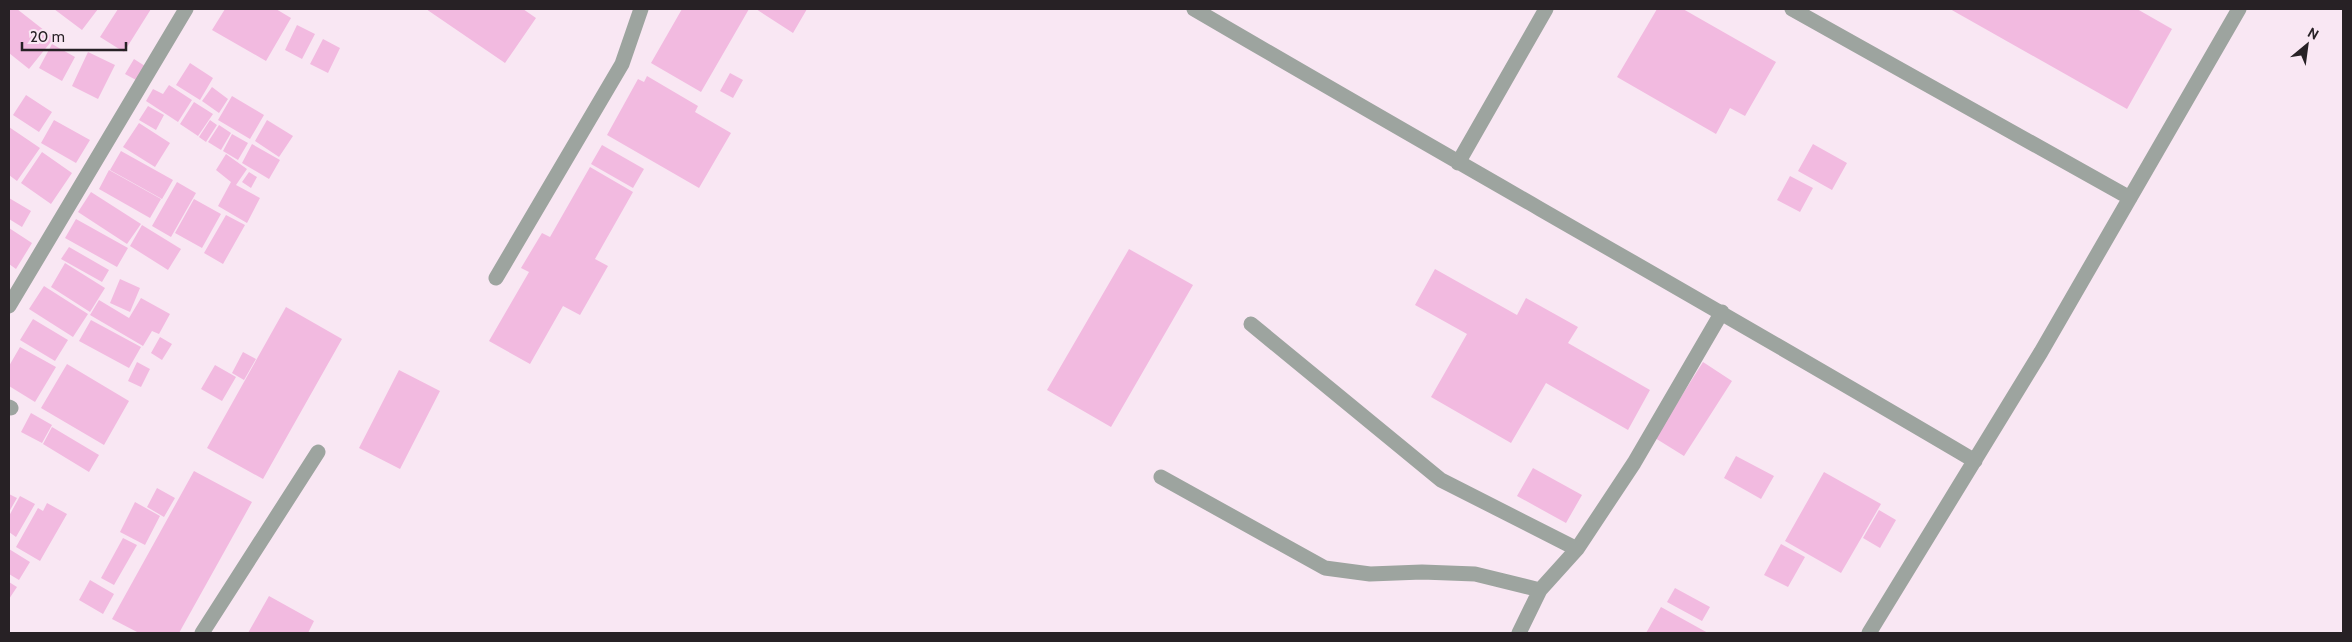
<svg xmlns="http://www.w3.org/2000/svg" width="2352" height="642" viewBox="0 0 2352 642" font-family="Cabin,sans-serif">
<rect width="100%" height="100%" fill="#f9e7f3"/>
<!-- building -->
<path fill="#f2bae0" d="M9,9h8l37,29 -25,31 -20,-16z
M54,9h44l-16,21z
M118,9h33l-27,43 -24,-15z
M225,9h51l15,9 -25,43 -54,-31z
M426,9h97l13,9 -31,45z
M682,9h67l-48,83 -50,-29z
M756,9h51l-14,24z
M1657,9h26l93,53 -31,54 -15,-8 -14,26 -99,-57z
M1950,9h187l35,20 -45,80z
M297,25l18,9 -13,25 -17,-9z
M323,39l17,9 -12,25 -18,-9z
M52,44l23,13 -13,24 -23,-13z
M88,52l27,13 -17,34 -26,-13z
M134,59l11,7 -9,14 -11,-6z
M190,63l23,15 -13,22 -24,-15z
M730,73l13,7 -10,18 -13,-7z
M647,76l51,30 -3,6 36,21 -32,55 -92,-53 31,-56 6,3z
M169,85l23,15 -14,22 -32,-21 7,-12 10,5z
M212,87l16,12 -9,14 -17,-12z
M26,95l26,17 -13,20 -26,-17z
M232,96l32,19 -14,24 -32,-19z
M194,102l19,12 -15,22 -18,-12z
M148,106l16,9 -8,15 -17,-10z
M54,120l36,20 -14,23 -35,-20z
M210,120l7,5 -11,17 -7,-5z
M267,120l26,16 -14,21 -24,-16z
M139,123l31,20 -15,24 -32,-20z
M219,125l12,8 -10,17 -13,-8z
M9,127l31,21 -23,33 -8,-6z
M232,134l16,9 -10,17 -15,-9z
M252,144l28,16 -11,19 -27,-16z
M1813,144l34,19 -15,27 -34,-19z
M602,145l42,24 -11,19 -42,-24z
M121,151l52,29 -11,19 -52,-29z
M42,152l30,21 -21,31 -30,-21z
M226,154l21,15 -11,16 24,13 -13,25 -29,-17 13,-24 -15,-12z
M590,167l43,25 -38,67 13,7 -28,49 -17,-9 -33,58 -41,-23 40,-69 -8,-4 21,-35 8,4z
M109,170l52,29 -11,19 -51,-29z
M249,172l8,5 -6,11 -9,-6z
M1790,176l23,12 -13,24 -23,-12z
M177,182l19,11 -25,44 -19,-11z
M91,192l50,32 -14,20 -49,-32z
M9,198l22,13 -9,16 -13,-8z
M194,199l27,15 -19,34 -27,-15z
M226,215l19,10 -22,39 -19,-11z
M76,219l52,29 -11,19 -52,-29z
M142,225l39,24 -13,21 -38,-24z
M9,228l23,15 -16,26 -7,-5z
M69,247l40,23 -7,12 -41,-23z
M1129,249l64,36 -82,142 -64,-37z
M65,263l40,25 -15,24 -39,-25z
M1435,269l82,46 9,-17 52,29 -10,16 82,47 -22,40 -82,-47 -35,60 -80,-46 36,-63 -52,-29z
M120,279l20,9 -10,24 -20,-9z
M44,286l44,28 -15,23 -44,-28z
M141,298l29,16 -11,20 -7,-3 -9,15 -53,-31 9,-15 30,18z
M286,307l56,32 -79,140 -56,-31z
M33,319l35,21 -13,21 -35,-21z
M91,320l50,27 -12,21 -50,-27z
M160,337l12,7 -10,16 -11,-7z
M20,347l36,20 -21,35 -26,-16v-20z
M243,352l13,7 -12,21 -12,-7z
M137,362l13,7 -9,18 -13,-6z
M1703,362l29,19 -48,75 -29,-18z
M67,364l62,37 -25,44 -63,-37z
M215,365l21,12 -14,24 -21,-12z
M399,370l41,21 -40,78 -41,-21z
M31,413l21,12 -10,18 -21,-11z
M52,427l47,28 -10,17 -46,-28z
M1736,456l38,20 -13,23 -37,-21z
M1533,468l49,27 -16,28 -49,-27z
M194,471l58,31 -73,131h-40l-27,-14z
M1824,472l57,32 -40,69 -56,-32z
M157,488l18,10 -11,19 -17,-10z
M9,494l8,4 -8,14z
M20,496l15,8 -19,33 -7,-5v-16z
M135,502l25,14 -15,29 -25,-13z
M47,503l20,11 -27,47 -24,-14 22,-39 5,3z
M1879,510l17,10 -16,28 -17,-10z
M123,538l14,7 -23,40 -13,-7z
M1781,544l24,13 -17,30 -24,-12z
M9,549l21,13 -11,18 -10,-6z
M90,580l24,14 -11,20 -24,-14z
M9,582l8,5 -8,12z
M1675,588l35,19 -8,14 -35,-19z
M269,596l45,25 -6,12h-60z
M1661,607l47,26h-62z"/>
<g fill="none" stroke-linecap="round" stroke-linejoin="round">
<!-- lane -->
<path stroke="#9da49f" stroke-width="15" d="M9,407l2,1"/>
<!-- street -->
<path stroke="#9da49f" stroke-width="15" d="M1194,9c260,152 522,299 781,452
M1792,9l338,189
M1458,163l88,-154
M496,278l126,-214 19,-55
M9,306l177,-297
M1251,324l190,156 136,69
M1161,477l164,91 45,6 52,-2 53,2 65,16
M202,633l116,-181
M1519,633l21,-43 37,-41 57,-86 88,-151
M1869,633l172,-281 198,-343"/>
</g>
<!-- border -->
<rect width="2352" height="642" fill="none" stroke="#272125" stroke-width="20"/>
<!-- north arrow -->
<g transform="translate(2307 45) rotate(29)" stroke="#f9e7f3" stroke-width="4" paint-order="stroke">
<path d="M0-4L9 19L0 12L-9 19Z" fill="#272125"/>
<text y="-8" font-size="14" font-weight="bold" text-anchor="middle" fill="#272125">N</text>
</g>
<!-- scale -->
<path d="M22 42v8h104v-8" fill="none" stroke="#272125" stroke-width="2.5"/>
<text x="30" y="42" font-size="15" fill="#272125" stroke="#f9e7f3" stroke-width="4" paint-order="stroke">20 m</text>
</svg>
